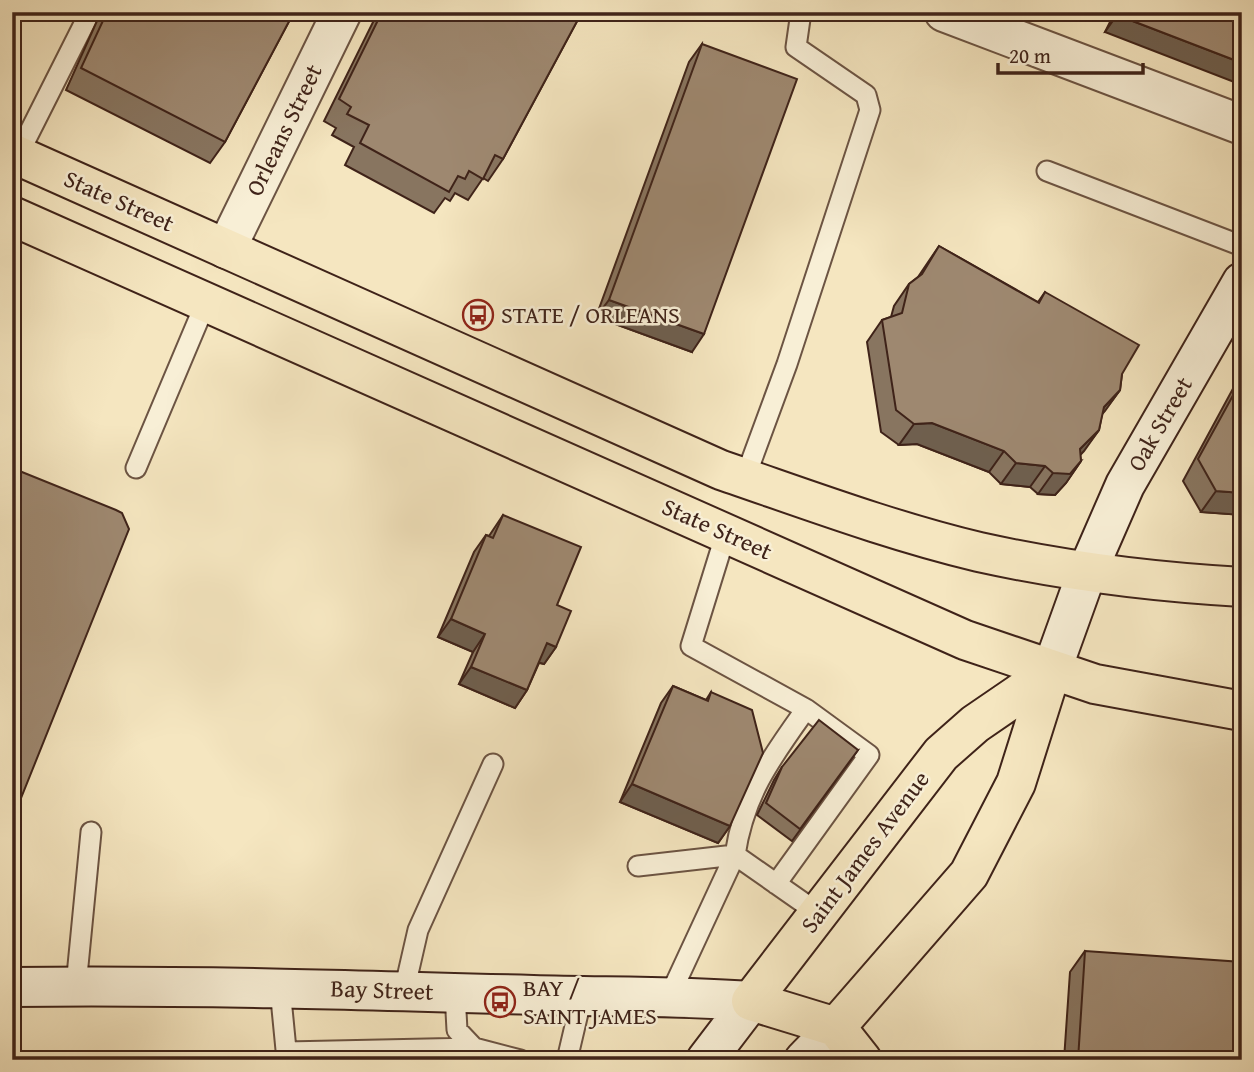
<svg xmlns="http://www.w3.org/2000/svg" width="1254" height="1072" viewBox="0 0 1254 1072" font-family="'Gentium Book Plus',serif">
<rect width="100%" height="100%" fill="#f5e6c0"/>
<filter id="stains"><feTurbulence type="fractalNoise" baseFrequency=".00286" numOctaves="4"/><feColorMatrix values="0 0 0 0 .2 0 0 0 0 .09 0 0 0 0 .02 0 0 0 .5 -.17"/></filter>
<radialGradient id="worn" r=".72"><stop offset=".6" stop-color="#630" stop-opacity="0"/><stop offset="1" stop-color="#630" stop-opacity=".3"/></radialGradient>
<g fill="none" stroke-linecap="round" stroke-linejoin="round">
<!-- service casing -->
<g stroke="#6c5443" stroke-width="23">
<path id="service" d="M18,155l72,-143
M1047,171l195,75
M136,468l70,-166
M745,478l42,-114 83,-254 -4,-15 -70,-48 5,-35
M726,533l-35,113 115,63 63,46 -93,129
M638,866l97,-11c9,-61 36,-97 71,-146
M76,986l15,-154
M280,988l7,72
M404,991l14,-61 75,-166
M455,993l2,37 17,18 46,12
M670,995l65,-140 83,58
M286,1052l188,-4
M567,1060l15,-64"/>
</g>
<!-- minor casing -->
<g stroke="#6c5443" stroke-width="42">
<path id="minor" d="M944,12l298,113
M226,249l116,-237"/>
</g>
<!-- secondary casing -->
<g stroke="#3f2319" stroke-width="42">
<path id="secondary" d="M1051,672l36,-100 38,-87 117,-203
M12,987c174,-2 348,3 521,8 73,2 145,1 218,6
M706,1060l45,-59
M804,1060l32,-33"/>
</g>
<!-- primary casing -->
<g stroke="#3f2319" stroke-width="42">
<path id="primary" d="M12,153l709,317c85,29 170,61 258,82 86,19 175,30 263,35
M12,216l953,424 130,44 147,27
M836,1027l133,-153 47,-91 35,-111
M862,1060l-26,-33 -85,-26 190,-247 34,-30 76,-52"/>
</g>
<!-- service -->
<use href="#service" stroke="#f8efd6" stroke-width="19"/>
<!-- minor -->
<use href="#minor" stroke="#f8efd6" stroke-width="38"/>
<!-- secondary -->
<use href="#secondary" stroke="#f8efd6" stroke-width="38"/>
<!-- primary -->
<use href="#primary" stroke="#f5e6c0" stroke-width="38"/>
</g>
<!-- wall -->
<path fill="#887560" stroke="#3f2319" stroke-width="2" d="M101,12h193l-69,130 -15,21 -144,-73z
M378,12h204l-79,147 -15,22 -5,-3 -15,22 -13,-7 -5,8 -5,-3 -11,15 -89,-48 9,-18 -22,-12 4,-7 -12,-7z
M1115,12h127l-137,20z
M702,44l-10,308 -96,-35 93,-255z
M939,246l99,56 7,-10 77,82 -2,16 -18,24 -3,16 -19,25 1,6 -15,22 -11,12 -17,-1 -8,-7 -29,-3 -12,-12 -72,-28 -18,1 -18,-13 -14,-90 15,-22 9,-3 3,-11 15,-22 9,-7z
M1242,372v143l-41,-3 -18,-31z
M503,515l54,90 -1,42 -12,17 -5,-1 -12,27 -12,18 -56,-24 14,-32 -35,-15 36,-85 12,-17 3,1z
M673,686l33,14 5,-8 19,134 -12,17 -98,-41 41,-99z
M858,750l-66,91 -35,-26 17,-35 8,-13z
M1085,951l157,109h-178l6,-88z"/>
<!-- shaded-wall -->
<path fill="#6f5f4e" stroke="#3f2319" stroke-width="2" d="M1117,15l125,48v22l-137,-53z
M609,300l95,34 -12,18 -96,-35z
M1120,390l-15,21 -16,18 15,-22z
M932,423l72,28 -15,21 -72,-28 -18,1 15,-21z
M1099,430l-15,21 -19,20 15,-22z
M1081,461l-15,22 -11,12 -17,-1 15,-21z
M1016,463l29,3 -15,21 -29,-3z
M1216,491l26,2v22l-41,-3z
M451,619l34,15 -12,18 -35,-15z
M547,643l9,4 -12,17 -10,-3z
M471,667l56,23 -12,18 -56,-24z
M632,784l98,42 -12,17 -98,-41z"/>
<!-- building -->
<path fill="#9e8870" stroke="#3f2319" stroke-width="2" d="M107,12h187l-69,130 -144,-74z
M382,12h200l-79,147 -8,-4 -12,24 -14,-8 -4,8 -7,-3 -9,16 -89,-49 9,-18 -22,-11 4,-7 -12,-8z
M1119,12h123v51l-125,-48z
M702,44l95,35 -93,255 -95,-34z
M939,246l100,57 6,-11 94,53 -17,29 -2,16 -16,17 -5,23 -19,19 1,12 -11,13 -17,-1 -8,-7 -29,-3 -12,-12 -72,-28 -18,1 -18,-14 -14,-90 20,-7 7,-29 13,-10z
M1242,379v114l-26,-2 -18,-32z
M12,468l104,42 6,3 7,16 -116,289h-1z
M503,515l78,32 -24,58 14,6 -15,36 -9,-4 -20,47 -56,-23 14,-33 -34,-15 35,-84 7,3z
M673,686l35,15 3,-9 41,18 11,43 -33,73 -98,-42z
M819,720l39,30 -58,79 -34,-26 16,-36z
M1085,951l157,11v98h-164z
M492,1052l1,8h-143v-5z"/>
<!-- icons -->
<defs>
<g id="bus-ring" transform="scale(1.575)"><circle r="9.5" fill="#f8efd6" stroke="#8f2418" stroke-width="1.5"/><path d="M-5-6H5V4H4V6H2V4H-2V6H-4V4H-5ZM-3.5-4V0h7V-4ZM-3.5 1.2v1.5H-2V1.2ZM2 1.2v1.5H3.5V1.2Z" fill="#8f2418"/></g>
</defs>
<g fill-rule="evenodd">
<use href="#bus-ring" x="478" y="315"/>
<use href="#bus-ring" x="500" y="1002"/>
</g>
<g text-anchor="middle" stroke-width="5" stroke-linejoin="round" paint-order="stroke">
<!-- street labels -->
<g font-size="24" fill="#3f2319" stroke="#f8efd6">
<text transform="translate(284 130) rotate(-64)" y="8">Orleans Street</text>
<text transform="translate(119 201) rotate(24)" y="8">State Street</text>
<text transform="translate(1160 424) rotate(-60)" y="8">Oak Street</text>
<text transform="translate(717 529) rotate(24)" y="8">State Street</text>
<text transform="translate(865 852) rotate(-53)" y="8">Saint James Avenue</text>
<text transform="translate(382 990) rotate(2)" y="8">Bay Street</text>
</g>
<!-- poi labels -->
<g font-size="24" fill="#3f2319" stroke="#f8efd6" text-anchor="start">
<text x="501" y="323">STATE / ORLEANS</text>
<text x="523" y="996">BAY /<tspan x="523" dy="28">SAINT JAMES</tspan></text>
</g>
</g>
<!-- margin -->
<rect width="1254" height="1072" fill="none" stroke="#f5e6c0" stroke-width="42"/>
<rect x="14" y="14" width="1226" height="1044" fill="none" stroke="#3f2319" stroke-width="3.5"/>
<rect x="21" y="21" width="1212" height="1030" fill="none" stroke="#3f2319" stroke-width="2"/>
<!-- scale -->
<path d="M998 63v10h145v-10" fill="none" stroke="#3f2319" stroke-width="3.5"/>
<text x="1009" y="63" font-size="21" fill="#3f2319" stroke="#f8efd6" stroke-width="5" paint-order="stroke">20 m</text>
<rect width="100%" height="100%" filter="url(#stains)"/>
<rect width="100%" height="100%" fill="url(#worn)"/>
</svg>
